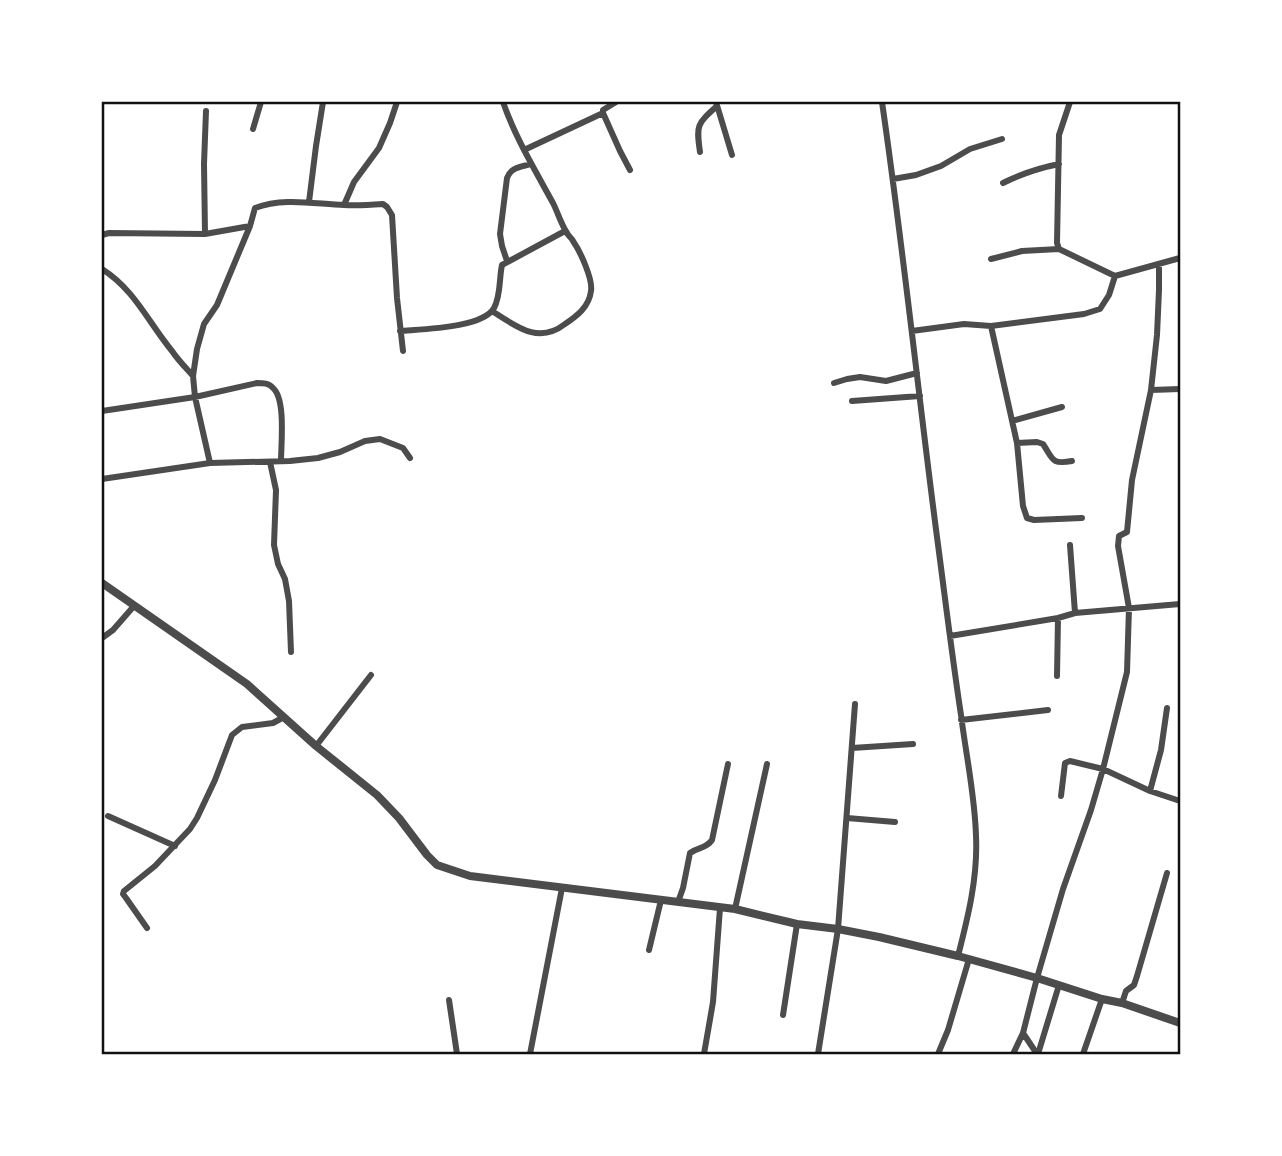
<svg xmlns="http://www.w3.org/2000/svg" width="1282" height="1156" viewBox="0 0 1282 1156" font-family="'DM Sans',sans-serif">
<rect width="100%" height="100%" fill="#fff"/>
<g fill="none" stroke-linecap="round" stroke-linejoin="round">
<!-- minor -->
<path stroke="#4c4c4c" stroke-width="6" d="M616,102l-13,8v3l17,38 10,19
M716,102l16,53
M882,102c21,144 36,290 55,435 8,60 15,119 24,178 5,40 14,81 15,121 2,41 -8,81 -18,120
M1070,102l-11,33 -2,108 2,6 56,27 65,-18
M253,129l8,-27
M524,150l79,-37
M700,152c-4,-27 -3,-28 17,-46
M893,179l23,-4 25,-9 29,-17 32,-10
M1003,183c18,-9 36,-15 56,-19
M309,202l7,-56 7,-44
M344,205l10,-23 25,-34 11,-25 7,-21
M205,234l-1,-70 2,-53
M102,235l7,-2 96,1 45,-8
M991,259l31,-8 37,-2
M507,261l-5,-15 -2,-12 7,-56c4,-11 14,-11 24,-14
M102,269c33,21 46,53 70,82 6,9 14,17 21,25
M492,311c24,15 46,34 73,13 12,-8 24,-17 26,-33 2,-12 -11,-40 -18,-50 -1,-3 -5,-5 -6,-8 -6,-9 -9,-20 -14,-30 -18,-33 -38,-66 -50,-101
M991,326l26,117 6,63 4,12 7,2 48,-2
M400,331c22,-2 83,-3 94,-23 7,-12 5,-30 8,-43l63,-34
M912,331l52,-7 27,2 93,-12 16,-5 9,-14 6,-19
M834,383l13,-4 13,-2 26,4 31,-8
M1151,390l29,-1
M852,401l68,-5
M102,411l93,-14 62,-14c6,0 12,0 16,5 13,11 8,57 8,73
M1012,421l50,-14
M1017,443l20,-1 6,2c10,15 8,21 29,17
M270,462l6,28 -2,55 4,19 7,15 4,22 2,51
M210,463l-15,-66 -2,-21 4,-27 7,-25 13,-19 33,-79 5,-18c28,-11 60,-4 89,-3 13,1 26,0 39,-1l4,3 5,8 5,83 6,53
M102,479l108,-16 80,-2 28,-3 22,-6 25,-11 15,-2 23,9 7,10
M1070,545l5,68
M950,636l108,-18 17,-5 105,-9
M102,638l11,-8 21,-24
M1057,676l1,-58
M961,720l87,-10
M316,746l55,-71
M852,748l61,-4
M1150,791l11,-41 6,-42
M1061,796l4,-33 5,-2 33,8 47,22 30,10
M108,816l67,30
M847,818l48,4
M678,902l5,-14 7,-35c8,-6 16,-4 22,-13l16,-76
M735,909l32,-145
M147,928l-21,-30 -3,-4 1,-3 31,-25 35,-37 7,-11 18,-38 17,-45 10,-8 31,-4 11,-6
M649,950l12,-50
M449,1000l8,54
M1122,1003l4,-12 8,-6 3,-9 30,-103
M783,1015l14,-91
M1023,1033l14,21
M530,1054l32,-166
M704,1054l9,-52 7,-94
M818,1054l20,-125 17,-225
M938,1054l10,-24 21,-71
M1013,1054l10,-21 14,-55 26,-89 28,-79 12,-41 24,-97 2,-64 -11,-62 1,-10 8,-4 5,-52 19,-90 6,-55 2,-45v-26
M1038,1054l21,-69
M1083,1054l19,-55"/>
<!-- tertiary -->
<path stroke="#4c4c4c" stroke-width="8" d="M102,583l145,101 69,62 61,49 22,23 28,37 10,10 33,11 265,33 62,15 41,5 41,8 79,19 79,22 65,21 20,4 58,20"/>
</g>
<!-- border -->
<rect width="1282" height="1156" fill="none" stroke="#ffffff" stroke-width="206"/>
<rect x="103" y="103" width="1076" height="950" fill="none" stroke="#111" stroke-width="2.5"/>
</svg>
